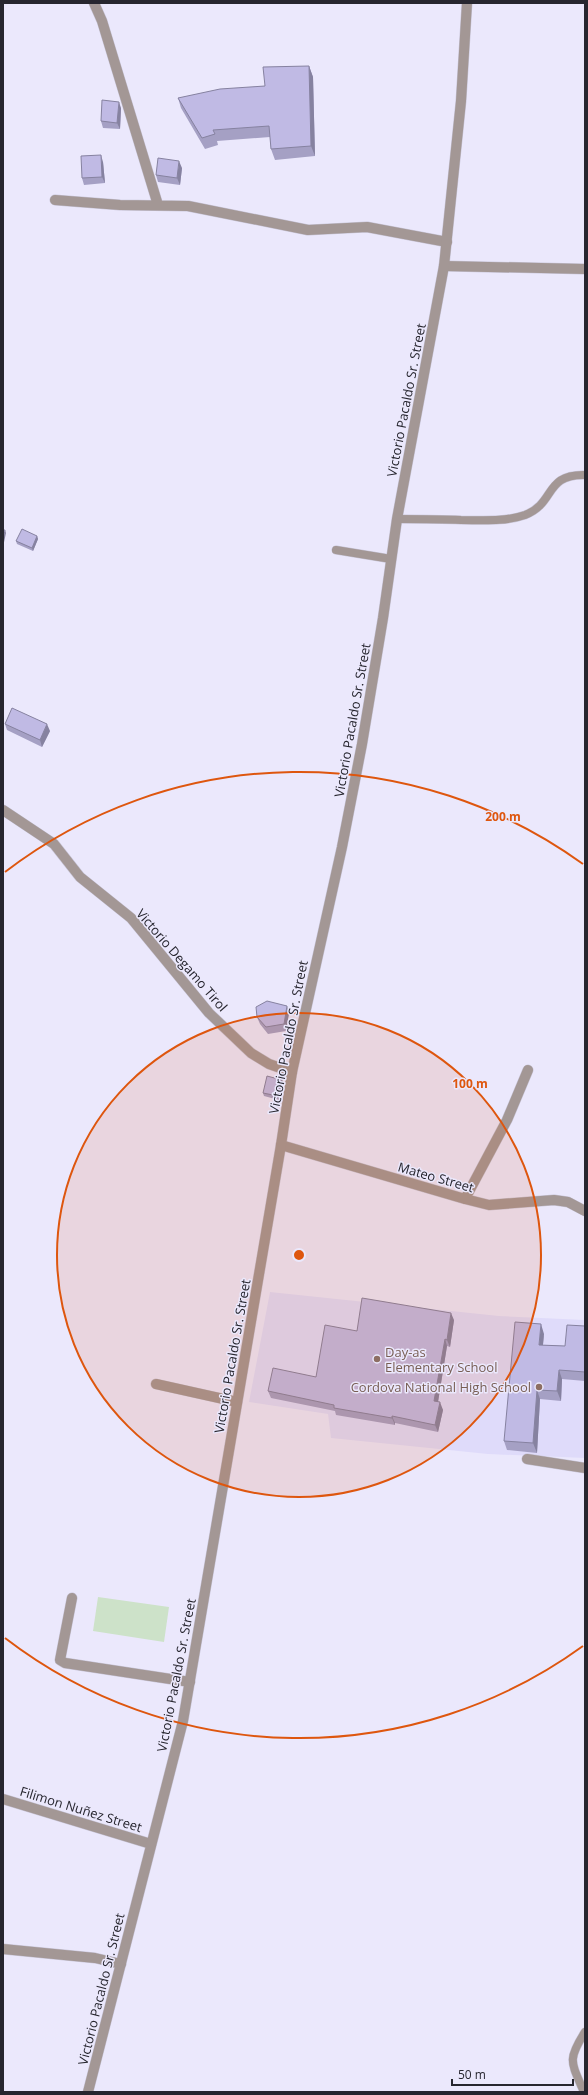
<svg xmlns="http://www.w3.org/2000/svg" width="588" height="2095" viewBox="0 0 588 2095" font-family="'Open Sans',sans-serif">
<rect width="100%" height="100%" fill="#ebe8fc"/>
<!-- built -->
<path fill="#dfdbfa" d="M270,1292l229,24 86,4v138l-97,-4 -157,-16 -3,-24 -79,-12z"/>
<!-- green -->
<path fill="#cde2c9" d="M98,1597l71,10 -5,35 -71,-11z"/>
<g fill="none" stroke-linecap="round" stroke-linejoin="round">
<!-- service casing -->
<g stroke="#c8c5d7" stroke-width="9">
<path id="service" d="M397,519c21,0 43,0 64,1 21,0 44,2 64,-5 31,-12 19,-41 60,-40
M336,550l55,9
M584,2092c-13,-30 -17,-32 1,-60"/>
</g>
<!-- minor casing -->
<g stroke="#c8c5d7" stroke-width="11">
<path id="minor" d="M94,3l8,18 56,184
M55,200l65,5 68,1 120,24 59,-3 80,15
M444,266l141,3
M3,810l51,34 26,33 51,41 78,95 42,40 18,11 23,8
M281,1145l184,54 24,6 65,-5 14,2 17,9
M465,1199l42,-79 21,-50
M156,1384l81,18
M527,1459l58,9
M72,1598l-12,62 5,3 125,19
M3,1799l148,45
M3,1949l92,9 26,6"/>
</g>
<!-- tertiary casing -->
<g stroke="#c8c5d7" stroke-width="11">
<path id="tertiary" d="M88,2092l95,-371 98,-576 11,-73 50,-225 20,-103 21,-126 14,-99 47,-253 17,-165 6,-98"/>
</g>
<!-- service -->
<use href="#service" stroke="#a39795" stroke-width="8"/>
<!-- minor -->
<use href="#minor" stroke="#a39795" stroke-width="10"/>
<!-- tertiary -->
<use href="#tertiary" stroke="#a39795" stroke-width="10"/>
</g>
<!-- wall -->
<path fill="#a5a0c4" d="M309,66l4,11 2,79 -40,4 -4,-11 -1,-12 -53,4 1,4 -13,4 -24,-41 -3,-10 87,-12z
M121,108l-1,21 -17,-1 -2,-7z
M103,162l2,21 -21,2 -2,-7z
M182,168l-2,17 -22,-3 -2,-7z
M37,536l1,3 -5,12 -16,-7 -1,-3z
M5,724l45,7 -8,16 -35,-17z
M289,1013l-3,18 -18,3 -8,-10 -3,-7z
M283,1083l-4,17 -15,-4 -1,-3z
M454,1320l-4,27 -3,-1 -9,56 5,8 -5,22 -43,-9v2l-59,-10 -1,-4 -64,-13 -3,-7 48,-14z
M585,1326v55l-23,-2 -1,22 -21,-2 -3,54 -30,-3 -3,-9 40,-107 -1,11 22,1z"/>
<!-- shaded-wall -->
<path fill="#8682a0" d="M309,66l4,11 2,79 -4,-10z
M119,102l2,6 -1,21 -3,-6z
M101,155l2,7 2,21 -3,-6z
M179,161l3,7 -2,17 -3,-7z
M5,530l1,3 -3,14v-7z
M37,536l1,3 -5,12 -1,-3z
M47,724l3,7 -8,16 -2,-7z
M287,1006l2,7 -3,18 -2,-7z
M282,1080l1,3 -4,17 -1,-4z
M451,1313l3,7 -4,27 -3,-7z
M541,1324l3,10 -2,20 -3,-9z
M445,1339l2,7 -10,62 -3,-7z
M559,1370l3,9 -1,22 -4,-10z
M537,1390l3,9 -3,54 -4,-10z
M440,1402l3,8 -5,22 -3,-7z
M392,1416l3,7v2l-3,-7z"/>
<!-- building -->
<path fill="#c0bae4" stroke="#8682a0" d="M309,66l2,80 -40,3 -2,-23 -56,4 2,4 -13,4 -24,-40 42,-9 45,-3 -2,-19z
M102,100l17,2 -2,21 -16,-2z
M101,155l1,22 -20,1 -1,-22z
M158,158l21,3 -2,17 -21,-3z
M22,529l15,7 -5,12 -16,-7z
M3,530h2l-2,10z
M12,708l35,16 -7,16 -35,-16z
M267,1001l20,5 -3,18 -18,3 -9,-10 -1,-10z
M267,1076l15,4 -4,16 -15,-3z
M362,1298l89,15 -4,27 -2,-1 -11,62 6,1 -5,23 -43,-9v2l-58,-10v-3l-66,-14 5,-23 43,9 9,-52 32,6z
M515,1322l26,2 -2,21 26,1 2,-21 18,1v46l-26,-2 -2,21 -20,-1 -4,53 -29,-2z"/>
<!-- distance rings -->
<circle cx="299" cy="1255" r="242" fill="#de560e" fill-opacity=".12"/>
<g fill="none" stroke="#de560e" stroke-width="2">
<circle cx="299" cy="1255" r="242"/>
<path d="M583 1646A483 483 0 0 1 5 1638M5 872A483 483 0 0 1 583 864"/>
</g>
<!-- markers -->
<g fill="#8d6e63" stroke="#ebe8fc" stroke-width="1.5">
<circle cx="377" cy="1359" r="4"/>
<circle cx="539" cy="1387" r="4"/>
</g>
<g text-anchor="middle" stroke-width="3" stroke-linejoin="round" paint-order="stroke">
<!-- street labels -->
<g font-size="13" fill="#27262f" stroke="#ebe8fc">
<text transform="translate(406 400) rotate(-79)" y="5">Victorio Pacaldo Sr. Street</text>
<text transform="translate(352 720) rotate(-80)" y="5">Victorio Pacaldo Sr. Street</text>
<text transform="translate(182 960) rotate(49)" y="5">Victorio Degamo Tirol</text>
<text transform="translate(288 1037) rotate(-79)" y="5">Victorio Pacaldo Sr. Street</text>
<text transform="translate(436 1177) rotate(16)" y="5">Mateo Street</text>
<text transform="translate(232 1356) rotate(-80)" y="5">Victorio Pacaldo Sr. Street</text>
<text transform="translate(176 1675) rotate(-79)" y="5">Victorio Pacaldo Sr. Street</text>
<text transform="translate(81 1809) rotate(17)" y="5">Filimon Nuñez Street</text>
<text transform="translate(101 1989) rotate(-76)" y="5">Victorio Pacaldo Sr. Street</text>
</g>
<!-- education labels -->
<g font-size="13" fill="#785e54" stroke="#ebe8fc" text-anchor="start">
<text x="385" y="1357">Day-as<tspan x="385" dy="15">Elementary School</tspan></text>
<text x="531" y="1392" text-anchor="end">Cordova National High School</text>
</g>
</g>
<circle cx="299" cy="1255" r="6" fill="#de560e" stroke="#ebe8fc" stroke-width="2"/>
<g font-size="12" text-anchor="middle" font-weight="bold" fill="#de560e" stroke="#ebe8fc" stroke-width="3" stroke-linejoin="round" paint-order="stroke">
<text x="503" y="821">200 m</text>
<text x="470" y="1088">100 m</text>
</g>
<!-- border -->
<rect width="588" height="2095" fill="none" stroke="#27262f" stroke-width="8"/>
<!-- scale -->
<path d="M452 2079v6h121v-6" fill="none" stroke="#27262f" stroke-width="2"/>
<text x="458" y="2079" font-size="12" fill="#27262f" stroke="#ebe8fc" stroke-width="3" paint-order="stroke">50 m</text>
</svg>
